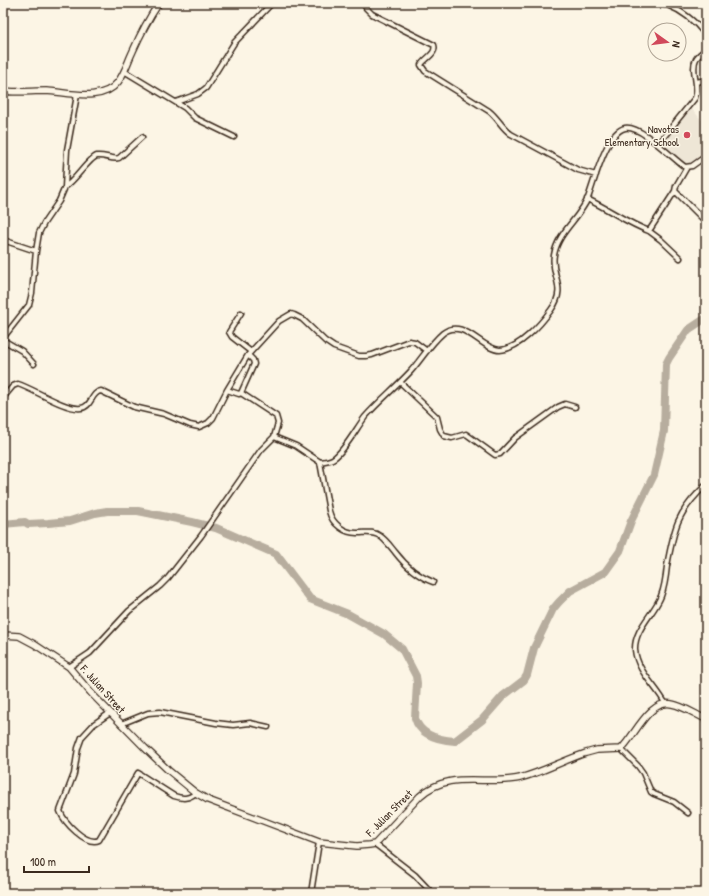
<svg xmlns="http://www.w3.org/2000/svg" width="709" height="896" viewBox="0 0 709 896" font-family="'Patrick Hand',sans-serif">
<rect width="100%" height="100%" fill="#fcf5e5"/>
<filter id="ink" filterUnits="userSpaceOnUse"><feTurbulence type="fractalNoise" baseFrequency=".025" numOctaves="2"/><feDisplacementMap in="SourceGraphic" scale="8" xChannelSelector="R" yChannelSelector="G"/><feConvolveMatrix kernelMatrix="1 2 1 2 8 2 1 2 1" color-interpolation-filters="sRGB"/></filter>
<g filter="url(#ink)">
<!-- built -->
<path fill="#eee6d6" d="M690,107l16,18v29l-11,10 -8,2 -26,-21z"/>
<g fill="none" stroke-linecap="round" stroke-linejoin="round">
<!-- river -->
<path stroke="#b7ad9e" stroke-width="8" d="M3,524l22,-2 3,2 20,-1 22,-2 25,-8 12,-2h31l54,11 24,6 60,26 34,45 38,15 36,20 18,15 14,27 1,7 -2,35c5,18 24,22 40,23l27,-21 21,-24 21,-16 3,-5 7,-27 19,-39 6,-7 11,-11 35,-19 15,-21 11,-30 23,-46 10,-44 2,-67 3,-6 19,-28 18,-12"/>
<!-- minor casing -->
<g stroke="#3b2a1e" stroke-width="7">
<path id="minor" d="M364,3l2,5 6,6 62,31c3,9 -9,13 -13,20l4,6 64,40c9,7 13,17 22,23l67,36 18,5
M667,5c16,6 28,16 39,30
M124,71l61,37 10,10 39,19
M696,82l10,-2
M176,102l22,-8 8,-6 28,-45 38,-40
M658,144l37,-46c5,-12 -5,-28 1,-39 2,-4 7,-7 10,-10
M687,167l-11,19 -1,5 31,31
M65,187c10,-6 24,-29 32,-31 8,-1 15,4 22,2l23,-21
M587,199c22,10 40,24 62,32l26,-40
M649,231l12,9 19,18
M3,240l33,11
M241,313l-12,19 3,5 18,14
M3,338l26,-33 3,-12 4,-42 3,-18 5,-10 15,-22 6,-14 2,-37 10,-55
M3,340l19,11 12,13
M400,382l37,35 3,12 4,7 8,2 14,-4 29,21 5,-1 15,-16 43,-31 7,-3 10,3
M227,390l12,4 2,-1
M3,398l10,-12 5,-2c16,5 47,26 63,24 11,-1 10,-16 20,-17l33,16 30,7 26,11 9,2 9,-4 5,-5 14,-28 21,-35
M274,437l4,-14 -2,-7 -35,-23 13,-29 -1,-4 -5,-5 31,-34 12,-7 3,1 8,4 23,22 9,6 25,9h7l6,-1 37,-14 6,1 12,9
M320,462l9,49c3,13 16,23 30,22 7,0 14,-2 21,3 6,4 10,10 15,16 10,13 22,24 38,30
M69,667l21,-14 39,-42 31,-25 8,-8 33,-42 60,-86 13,-13 22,9 24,16c5,-1 10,-1 14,-4 11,-8 22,-29 31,-41 14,-16 30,-29 45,-45 11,-12 20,-28 33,-39 20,-16 39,17 57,17 19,-1 41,-26 51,-40 17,-23 -1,-34 3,-55 4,-23 25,-36 34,-57 6,-15 18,-66 37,-70 16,-3 47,30 60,39l7,-1 14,-10
M665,703c-9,-17 -28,-32 -30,-53 -1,-21 19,-36 26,-54 4,-10 5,-20 6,-30 7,-38 10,-54 39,-81
M110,713l-16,11 -12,13 -4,11 -4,26 -14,37c4,11 26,35 39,29l39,-67 36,23c9,3 14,3 22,-3
M121,724l27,-11 12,-1 56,11 17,2 17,-2 18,4
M621,749l17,17 5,7 8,19 3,2 20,8 14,11
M375,844l40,31 17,18
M311,893l8,-51"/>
</g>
<!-- tertiary casing -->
<g stroke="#3b2a1e" stroke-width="8">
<path id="tertiary" d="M3,91c14,2 28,0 43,0 21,1 56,12 72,-9 7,-9 10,-21 15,-31 7,-16 16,-33 26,-48
M3,635l16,1 15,8 35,23 22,26 54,55 23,22 28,23 12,7 111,42 38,4 12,-1 6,-1 45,-48c30,-27 65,-10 100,-18 23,-6 44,-18 66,-25l11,-3 24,-1c14,-13 28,-50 51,-45 11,2 23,10 34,15"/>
</g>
<!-- minor -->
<use href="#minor" stroke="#fcf5e5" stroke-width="4"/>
<!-- tertiary -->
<use href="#tertiary" stroke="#fcf5e5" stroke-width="5.5"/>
</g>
</g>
<!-- markers -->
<circle fill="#d1495b" stroke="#fcf5e5" stroke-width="1.5" cx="687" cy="135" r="4"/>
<g text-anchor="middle" stroke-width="3" stroke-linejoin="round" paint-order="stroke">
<!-- poi labels -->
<g font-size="11" fill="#3b2a1e" stroke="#fcf5e5" text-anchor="end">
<text x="679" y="133">Navotas<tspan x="679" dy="13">Elementary School</tspan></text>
</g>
<!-- street labels -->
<g font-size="11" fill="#3b2a1e" stroke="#fcf5e5">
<text transform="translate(103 689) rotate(48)" y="4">F. Julian Street</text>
<text transform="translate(389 813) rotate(-45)" y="4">F. Julian Street</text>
</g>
</g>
<!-- margin -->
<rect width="709" height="896" fill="none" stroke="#fcf5e5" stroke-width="16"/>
<rect x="8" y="8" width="693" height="880" fill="none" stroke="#3b2a1e" stroke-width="1.5" filter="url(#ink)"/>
<!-- north arrow -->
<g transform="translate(667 42) rotate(104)"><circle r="19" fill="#fcf5e5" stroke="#afa495"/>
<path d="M0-3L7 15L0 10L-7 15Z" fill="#d1495b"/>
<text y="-6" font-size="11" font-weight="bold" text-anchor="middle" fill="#3b2a1e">N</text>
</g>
<!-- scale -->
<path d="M24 866v6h65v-6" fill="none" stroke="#3b2a1e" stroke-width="2"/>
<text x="30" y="866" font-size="12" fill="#3b2a1e" stroke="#fcf5e5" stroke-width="3" paint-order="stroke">100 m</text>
</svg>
